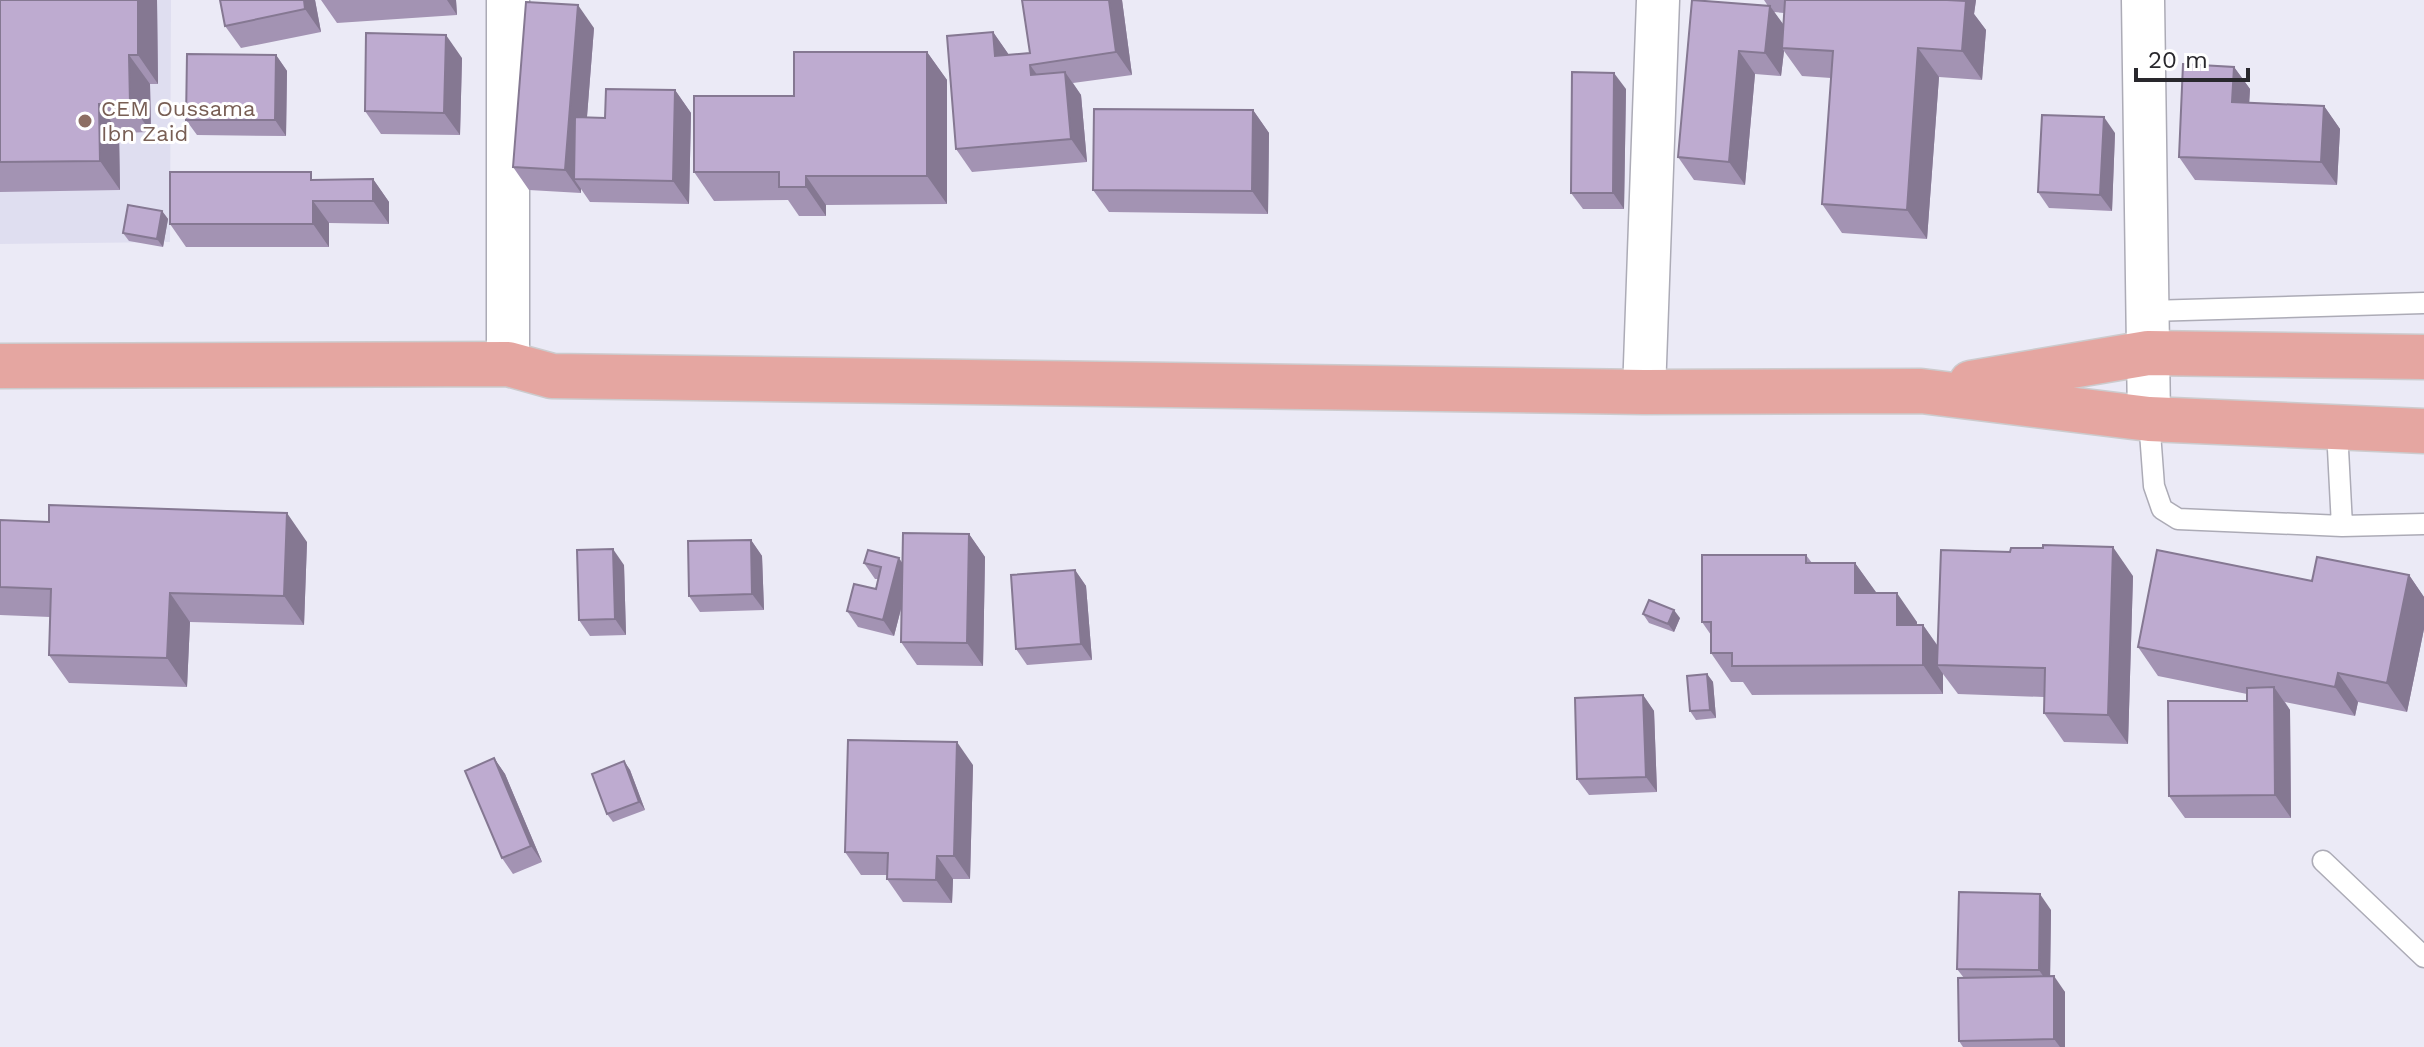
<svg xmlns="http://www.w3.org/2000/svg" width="2424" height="1047" viewBox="0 0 2424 1047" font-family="'Work Sans',sans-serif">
<rect width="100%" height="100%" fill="#ebeaf6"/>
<!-- built -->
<path fill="#dfdef0" d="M0,0h171l-1,242 -170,2z"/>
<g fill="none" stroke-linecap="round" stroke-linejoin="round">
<!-- lane casing -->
<g stroke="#acabb6" stroke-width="23">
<path id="lane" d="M2149,311l275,-8
M2149,419l5,67 8,23 16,10 164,7
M2337,430l5,96 82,-2
M2323,861l101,96"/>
</g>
<!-- street casing -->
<g stroke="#acabb6" stroke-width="45">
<path id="street" d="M508,0v364
M2143,0l6,419
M1644,392l14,-392"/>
</g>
<!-- primary casing -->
<g stroke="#cccbcd" stroke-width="47">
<path id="primary" d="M0,366l508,-2 44,12 1092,16 277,-1 228,28 275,12
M1971,383l177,-30 276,4"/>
</g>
<!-- lane -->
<use href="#lane" stroke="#fff" stroke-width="20"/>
<!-- street -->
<use href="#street" stroke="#fff" stroke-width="42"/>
<!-- primary -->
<use href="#primary" stroke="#e5a6a1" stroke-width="44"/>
</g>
<!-- wall -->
<path fill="#a393b3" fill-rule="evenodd" d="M0,0h157l1,84h-8l1,48 -32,1 1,57 -120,2z
M220,0h95l6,32 -80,16 -16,-22z
M321,0h135l1,15 -120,8z
M1022,0h100l10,75 -59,8 8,12 6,67 -115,10 -16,-23 37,-117 16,23 21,-2z
M1692,0l76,6 -4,-6h212l-2,14 12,16 -4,50 -43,-3 -12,162 -85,-6 -20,-29 9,-126 -29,-2 -18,-25 -3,25 -26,-2 -10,111 -51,-5 -16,-23zM1774,12l10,1 -1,12z
M594,28l-7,89 18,1 70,-28 16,23 -2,91 -99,-2 -9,-13v4l-52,-3 -16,-23z
M927,52l20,28v124l-121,1v11h-27l-11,-16 -74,1 -20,-29 100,-76z
M276,55l11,16 -1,65 -89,-1 -11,-15z
M462,58l-2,77 -79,-1 -16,-23z
M2234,67l16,22 -1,14 75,3 16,23 -3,56 -142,-5 -16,-23z
M1626,89l-2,120h-41l-12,-16z
M1253,110l16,23 -1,81 -159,-2 -16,-22z
M2115,133l-3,78 -63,-3 -11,-16z
M373,179l16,23v22l-60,-1v24h-143l-16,-23 146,-44z
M162,211l6,8 -5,28 -34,-6 -6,-8z
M0,520l307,22 -3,83 -114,-3 -3,65 -118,-4 -20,-28 1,-38 -50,-2z
M969,534l16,23 -2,109 -66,-1 -16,-23 1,-37 -8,31 -36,-9 -11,-16 29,-22 2,-10h-3l-11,-16h38z
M751,540l11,16 2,54 -64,2 -11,-16z
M1806,555l6,8h43l21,30 41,29v3h6l15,21 195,-70 -5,168 -64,-2 -20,-29v-16l-86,-3 -15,-20v20l-191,1 -9,-13h-12l-20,-29v-18l-9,-13z
M624,565l2,70 -36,1 -11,-16z
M1075,570l11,16 6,74 -65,5 -11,-16z
M2409,575l15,22v32l-17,83 -49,-10 -3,14 -70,-14 5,8 1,108h-106l-16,-22 78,-95v-7l-89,-18 -20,-29 174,-66z
M1643,614l37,4 -6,14 -25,-9z
M1707,674l6,8 3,36 -20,2 -6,-9z
M1643,695l11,16 3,81 -68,3 -12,-16z
M494,758l11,16 37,88 -29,12 -11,-16z
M624,761l6,9 15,40 -32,12 -6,-8z
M973,765l-3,114h-17l-1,24 -49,-1 -16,-23v-4h-26l-16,-23z
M2051,910l-1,66 15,16v55h-102l-4,-6 5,-63 -7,-9z"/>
<!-- shaded-wall -->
<path fill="#857892" d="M138,0h19l1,84 -20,-29z
M304,0h11l6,32 -16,-23z
M447,0h9l1,15z
M1109,0h13l10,75 -16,-23z
M1958,0h18l-2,14 12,16 -4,50 -20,-29z
M578,5l16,23 -12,151h-8l7,10v4l-16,-23z
M1770,6l16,22 -4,20 2,3 -3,25 -16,-23z
M993,32l16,23 -14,1z
M446,35l16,23 -2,77 -16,-22z
M1918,48l21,29 -12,162 -20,-29z
M1739,51l16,23 -10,111 -16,-23z
M927,52l20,28v124l-20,-28z
M129,55l21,29 1,48 -21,-29z
M276,55l11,16 -1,65 -11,-16z
M1030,65l16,22 -15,-12z
M2234,67l16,22 -2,36 -16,-23z
M1065,72l16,23 6,67 -16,-23z
M1614,73l12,16 -2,120 -11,-16z
M675,90l16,23 -2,91 -16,-23z
M99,104l20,29 1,57 -20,-29z
M2324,106l16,23 -3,56 -16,-23z
M1253,110l16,23 -1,81 -16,-23z
M2104,117l11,16 -3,78 -12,-16z
M806,176l20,29v11l-20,-29z
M373,179l16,23v22l-16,-23z
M313,201l16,22v24l-16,-23z
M162,211l6,8 -5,28 -6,-8z
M287,513l20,29 -3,83 -20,-29z
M969,534l16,23 -2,109 -16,-23z
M751,540l11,16 2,54 -12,-16z
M2113,547l20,29 -5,168 -20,-29z
M613,549l11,16 2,70 -11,-16z
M899,558l11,16 -16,62 -11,-16z
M1855,563l21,29 -1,30 -20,-29z
M1075,570l11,16 6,74 -11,-16z
M2409,575l15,22v32l-17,83 -20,-29z
M170,593l20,29 -3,65 -20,-29z
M1897,593l20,29v32l-20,-29z
M1674,610l6,8 -6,14 -6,-8z
M1923,625l20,29 -6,11 6,9v20l-20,-29z
M2338,673l20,29 -3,14 -20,-29z
M1707,674l6,8 3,36 -6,-8z
M2274,687l16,23 1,108 -16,-23z
M1643,695l11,16 3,81 -11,-15z
M957,742l16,23 -3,114 -16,-23z
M494,758l11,16 37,88 -11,-16z
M624,761l6,9 15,40 -6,-8z
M937,856l16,23 -1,24 -16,-23z
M2040,894l11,16 -1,76 -11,-16z
M2054,976l11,16v55h-5l-6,-8z"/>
<!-- building -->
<path fill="#beabd0" stroke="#857892" stroke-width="2" d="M0,0h138v55h-9l1,48 -31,1 1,57 -100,1z
M220,0h84l1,9 -80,17z
M1022,0h87l7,52 -86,13 1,10 34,-3 6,67 -115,10 -9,-113 46,-4 2,24 35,-3z
M1692,0l78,6 -5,47 -26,-2 -10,111 -51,-5z
M1785,0h162l19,1 -4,50 -44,-3 -11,162 -85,-6 11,-153 -51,-3z
M526,2l52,3 -13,165 -52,-3z
M366,33l80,2 -2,78 -79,-2z
M794,52h133v124h-121v11h-27v-15h-85v-76h100z
M187,54l89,1 -1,65h-89z
M2183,64l51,3 -2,35 92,4 -3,56 -142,-5z
M1572,72l42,1 -1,120h-42z
M606,89l69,1 -2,91 -99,-2 1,-62 30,1z
M1094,109l159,1 -1,81 -159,-1z
M2042,115l62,2 -4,78 -62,-3z
M170,172h141v8l62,-1v22h-60v23h-143z
M128,205l34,6 -5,28 -34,-6z
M49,505l238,8 -3,83 -114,-3 -3,65 -118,-3 2,-66 -51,-2v-67l49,2z
M903,533l66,1 -2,109 -66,-1z
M751,540l1,54 -63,2 -1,-55z
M2043,545l70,2 -5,168 -64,-2 1,-45 -108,-3 4,-115 69,2 1,-4h32z
M613,549l2,70 -36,1 -2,-70z
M868,550l31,8 -16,62 -36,-9 7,-27 22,5 5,-22 -17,-4z
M2157,550l155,31 5,-24 92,18 -22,108 -49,-10 -3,14 -197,-40z
M1702,555h104v8h49v30h42v32h26v40l-191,1v-13h-21v-31h-9z
M1075,570l6,74 -65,5 -5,-74z
M1649,600l25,10 -6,14 -25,-10z
M1707,674l3,36 -20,1 -3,-35z
M2274,687l1,108 -106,1 -1,-95h79v-13z
M1643,695l3,82 -69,2 -2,-81z
M848,740l109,2 -3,114h-17l-1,24 -49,-1 1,-26 -43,-1z
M494,758l37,88 -29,12 -37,-87z
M624,761l15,41 -32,12 -15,-40z
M1959,892l81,2 -1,76 -82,-1z
M2054,976v63l-95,2 -1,-63z"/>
<!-- markers -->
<circle fill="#8d6e63" stroke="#fff" stroke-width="3" cx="85" cy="121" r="8"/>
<g text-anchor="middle" stroke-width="6" stroke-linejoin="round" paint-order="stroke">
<!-- education labels -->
<g font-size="22" fill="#785e54" stroke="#fff" text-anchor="start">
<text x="101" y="116">CEM Oussama<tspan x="101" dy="25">Ibn Zaid</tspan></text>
</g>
</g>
<!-- scale -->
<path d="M2136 68v12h112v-12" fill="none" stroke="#29282d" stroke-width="4"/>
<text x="2148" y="68" font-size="24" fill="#29282d" stroke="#ffffff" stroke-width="6" paint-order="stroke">20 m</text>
</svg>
